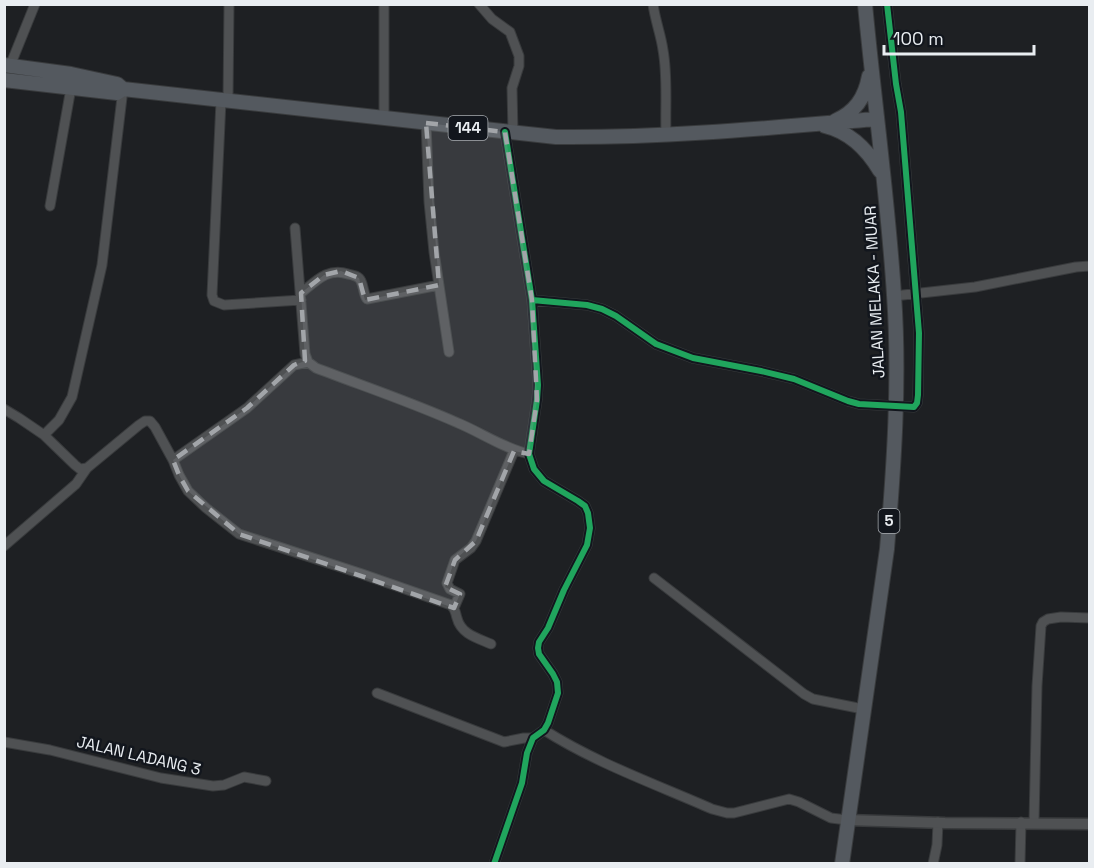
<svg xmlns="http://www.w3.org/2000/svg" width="1094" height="868" viewBox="0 0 1094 868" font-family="'Space Grotesk',sans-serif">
<rect width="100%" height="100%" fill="#1e2023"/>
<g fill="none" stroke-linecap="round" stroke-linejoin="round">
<!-- minor casing -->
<g stroke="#393b3d" stroke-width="11">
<path id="minor" d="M479,4l13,15 18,13 9,24v10l-7,22 1,45
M653,4c2,16 8,31 10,46 5,27 2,57 3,84
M10,66l25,-62
M221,101l-9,194 2,6 10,4 77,-5
M228,101l1,-97
M384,117v-113
M426,123l3,79 5,50 15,100
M50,206l21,-118
M295,228l10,126 3,8
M301,293c15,-12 27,-26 47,-19 5,1 11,2 13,7 3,6 2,12 6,18l72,-14
M894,296l81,-9 101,-20 14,-1
M532,300l55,5 15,4 14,7 40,28 37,14 68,13 33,8 54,22 11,3 55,3 3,-4 1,-8 1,-62 -18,-221 -5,-28 -9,-80
M4,409l15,9 25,17 31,30 5,4 7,-1 52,-43 6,-4h5l5,6 18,33 6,15 9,16 18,17 33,26 123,40 89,31c5,5 4,7 6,13 4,16 20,20 34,26
M44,435l15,-15 13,-23 30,-132 21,-176
M173,460l74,-52 47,-43 14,-3 8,6c47,18 95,34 142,55 24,10 45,25 71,31
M4,546l72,-62 11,-16
M654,578l150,116 9,5 50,10
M454,608l6,-14 -10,-5 -3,-6 8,-23 16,-12 5,-7 38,-90
M377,693l127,49 20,-4h9
M544,730c52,33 111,54 168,79l15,4h7l55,-14 10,3 32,16 16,2
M4,742l46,8 111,28 52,8 11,-1 20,-8 22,4
M1034,822l3,-136 4,-60 2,-4 5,-3 13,-2 29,1
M494,864l28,-81 5,-30 6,-15 11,-8 4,-7 10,-30 -1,-11 -4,-8 -14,-20 -1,-6 1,-6 9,-14 16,-38 23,-45 3,-17 -2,-15 -3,-7 -7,-5 -34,-20 -10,-12 -5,-15 8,-54 1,-15 -6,-85 -27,-168
M933,864l4,-19 1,-23
M1020,864l1,-42"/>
</g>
<!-- tertiary casing -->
<g stroke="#393b3d" stroke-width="13">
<path id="tertiary" d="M847,820l98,3 145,1"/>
</g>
<!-- primary casing -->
<g stroke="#393b3d" stroke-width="16">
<path id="primary" d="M4,65l67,9 46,10 6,5
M4,80l113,13 6,-4 433,48c107,1 214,-9 320,-18
M835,121c20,-9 30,-23 34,-45
M825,126c25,6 42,23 55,45
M842,864l45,-315c7,-84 13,-170 7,-254 -6,-97 -20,-194 -29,-291"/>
</g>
<!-- minor -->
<use href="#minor" stroke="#4f5153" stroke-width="9"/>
<!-- tertiary -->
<use href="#tertiary" stroke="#4f5153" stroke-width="10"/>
<!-- primary -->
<use href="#primary" stroke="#54595f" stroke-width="14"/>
<!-- cycleway casing -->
<g stroke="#12161d" stroke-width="10">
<path id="cycleway" d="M532,300l55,5 15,4 14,7 40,28 37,14 68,13 33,8 54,22 11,3 55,3 3,-4 1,-8 1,-62 -18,-221 -5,-28 -9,-80
M494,864l28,-81 5,-30 6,-15 11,-8 4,-7 10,-30 -1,-11 -4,-8 -14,-20 -1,-6 1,-6 9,-14 16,-38 23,-45 3,-17 -2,-15 -3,-7 -7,-5 -34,-20 -10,-12 -5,-15 8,-54 1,-15 -6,-85 -27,-168"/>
</g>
<!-- cycleway -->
<use href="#cycleway" stroke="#20a55d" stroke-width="6"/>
</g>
<!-- marked area -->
<path fill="#a2a5a9" fill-opacity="0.2" stroke="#a2a5a9" stroke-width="4.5" stroke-dasharray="12 8" stroke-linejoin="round" d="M426,123l79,9 27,168 5,100 -8,54 -15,-3 -38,90 -21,19 -10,27 15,7 -6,14 -215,-74 -51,-43 -9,-16 -6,-15 74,-52 47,-43 11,-4 -4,-68 23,-18 17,-4 18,7 6,22 74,-15z"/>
<g text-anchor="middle" stroke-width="5" stroke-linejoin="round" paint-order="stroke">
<!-- shield labels -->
<g fill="#12161d" stroke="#a8acb1" stroke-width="1.5">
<rect x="448.5" y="116" width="39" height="24" rx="4.5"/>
<rect x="878.5" y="509" width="21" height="24" rx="4.5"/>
</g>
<g font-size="15" font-weight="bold" fill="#e9edf1">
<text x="468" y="133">144</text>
<text x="889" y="526">5</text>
</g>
<!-- street labels -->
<g font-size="16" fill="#e9edf1" stroke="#12161d">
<text transform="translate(874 292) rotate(-93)" y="6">JALAN MELAKA - MUAR</text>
<text transform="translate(139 755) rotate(13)" y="6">JALAN LADANG 3</text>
</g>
</g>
<!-- border -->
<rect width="1094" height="868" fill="none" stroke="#e9edf1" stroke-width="12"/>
<!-- scale -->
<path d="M884 45v9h150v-9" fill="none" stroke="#e9edf1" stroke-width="3"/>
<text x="893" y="45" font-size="18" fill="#e9edf1" stroke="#12161d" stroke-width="4.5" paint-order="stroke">100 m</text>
</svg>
